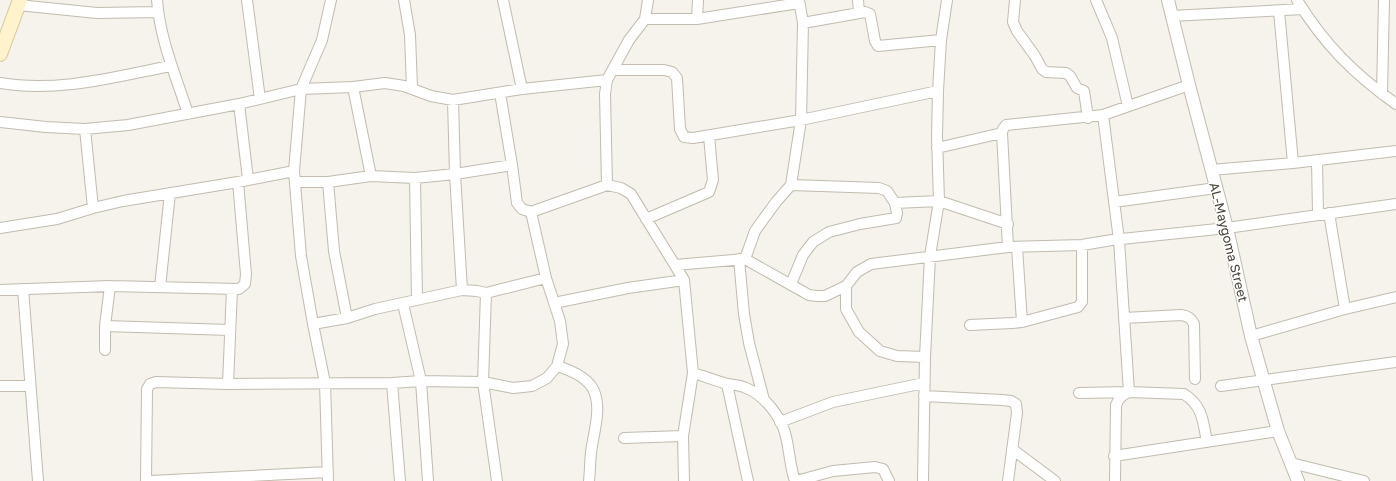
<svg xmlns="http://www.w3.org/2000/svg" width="1396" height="481" viewBox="0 0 1396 481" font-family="'Golos Text',sans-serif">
<rect width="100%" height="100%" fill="#f6f3ec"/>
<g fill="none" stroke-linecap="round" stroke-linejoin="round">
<!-- minor casing -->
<g stroke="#c2bbae" stroke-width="12">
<path id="minor" d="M157,0c3,40 19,76 31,114
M247,0l13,99
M404,0l6,35 2,53
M503,0l19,89
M858,0l1,12
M1015,0l-2,22 4,9 18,25 7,13 4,3 20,1 4,3 7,12 7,3 4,27
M1096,0l16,38 16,68
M1297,0c27,44 57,74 99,104
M18,5l79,8 61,-1
M1171,16l132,-7
M645,19h52l102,-16
M697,19l1,-19
M803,23l62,-11 5,2 5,27 3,5 63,-6
M614,70h50l8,2 5,6 3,51 4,8 9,1 108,-18 137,-29
M0,83c57,10 114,-6 170,-17
M353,87l18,89
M500,93l12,72
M1382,94l2,-94
M453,100l2,74 7,116
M239,104l9,75
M0,122l46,5 39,2 43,-4 111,-21 62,-15 52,-2 32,-4 19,3 27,10 22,4 69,-11 85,-9
M85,129l8,79
M937,148l65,-15
M1317,161l1,53
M1293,163l103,-12
M1211,170l82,-7 -14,-152
M415,178l2,122
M295,182h33l43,-6 44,2 40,-4 57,-9 5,38 5,6 9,3 76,-27 14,3 10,6 53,86 9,93 -10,63 1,45
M328,182l6,69 13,67
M607,185l-2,-91 2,-14 22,-40 16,-21 3,-19
M791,185l88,3 8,3 8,12 44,-2 69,23
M1114,202l102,-14
M1329,213l16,96
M646,219l63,-27 4,-12 -4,-44
M0,228l57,-9 36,-11 30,-7 115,-19 56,-11
M1008,247l-6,-114 1,-4 3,-4 97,-10 86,-30
M1017,247l5,75
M739,259l5,55 5,29 15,57
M745,259l10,-28 21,-29 15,-17 10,-65 2,-97 -4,-23
M675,265l70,-6 64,36 8,1h8l21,-10 11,-14 14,-8 137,-17 74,-2 30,-5 115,-12 169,-24
M791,284l12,-29 10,-13 16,-10 31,-8 36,-6 1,-5 -2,-10
M846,286v23l13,23 21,19 17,5 28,1
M160,287l10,-94
M23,289l15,192
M0,290l110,-4 129,3 6,-5 1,-10 -8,-92
M486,293l-3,89 14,99
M554,303l74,-15 56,-8
M403,304l18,77 7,100
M1124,318l57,-3c7,1 10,3 13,9l1,55
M313,324l34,-6 28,-9 87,-19 15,1 9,2 60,-15
M970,325l42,-2 10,-1 56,-15 4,-5v-57
M105,326l125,4
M1251,336l94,-27 51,-12
M105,350v-24l5,-40
M557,366c13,4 31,11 37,25 8,19 -1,43 -3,62 -1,9 -1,19 -2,28
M693,373c11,3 23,8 35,11 6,1 12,1 18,4 16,6 30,23 37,39 6,14 6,35 11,51l6,2 33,-9 42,-4 8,2 6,12
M392,383l8,98
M228,384l4,-95
M727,384l21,97
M0,386h30
M1221,386l175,-24
M1079,393l50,-1 -10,-152 -16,-125
M924,396l78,4 9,1 5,3 1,9 -9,68
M780,422l53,-20 91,-19
M624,438l59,-2
M1012,449l43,32
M1114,456l164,-25
M1291,463l73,18
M146,481l1,-92 3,-5 6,-2 72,2 164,-1 29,-2 62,1 30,6 19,-2 15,-8 10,-12 6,-22 -3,-23 -14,-43 -15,-66
M150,481l178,-9
M328,481l-3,-98 -12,-59 -12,-68 -7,-85 7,-82 21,-49 9,-40
M923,481l2,-124 5,-101 9,-55 -2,-65 1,-45 3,-51 6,-40
M1115,481l1,-76c3,-7 6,-10 13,-13l55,2c19,12 19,28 23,48"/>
</g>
<!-- tertiary casing -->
<g stroke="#c2bbae" stroke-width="14">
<path id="tertiary" d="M1168,0l21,85 38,143 24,108 27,95 20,50"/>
</g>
<!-- secondary casing -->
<g stroke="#d6c79b" stroke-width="16">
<path id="secondary" d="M0,54l20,-54"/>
</g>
<!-- minor -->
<use href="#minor" stroke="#fff" stroke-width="10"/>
<!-- tertiary -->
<use href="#tertiary" stroke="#fff" stroke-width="12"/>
<!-- secondary -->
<use href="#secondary" stroke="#fff3cd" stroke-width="14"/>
</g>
<g text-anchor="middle" stroke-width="3" stroke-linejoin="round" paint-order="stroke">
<!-- street labels -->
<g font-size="13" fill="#4b4439" stroke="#fff">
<text transform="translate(1229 242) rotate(76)" y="5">AL-Maygoma Street</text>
</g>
</g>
</svg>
